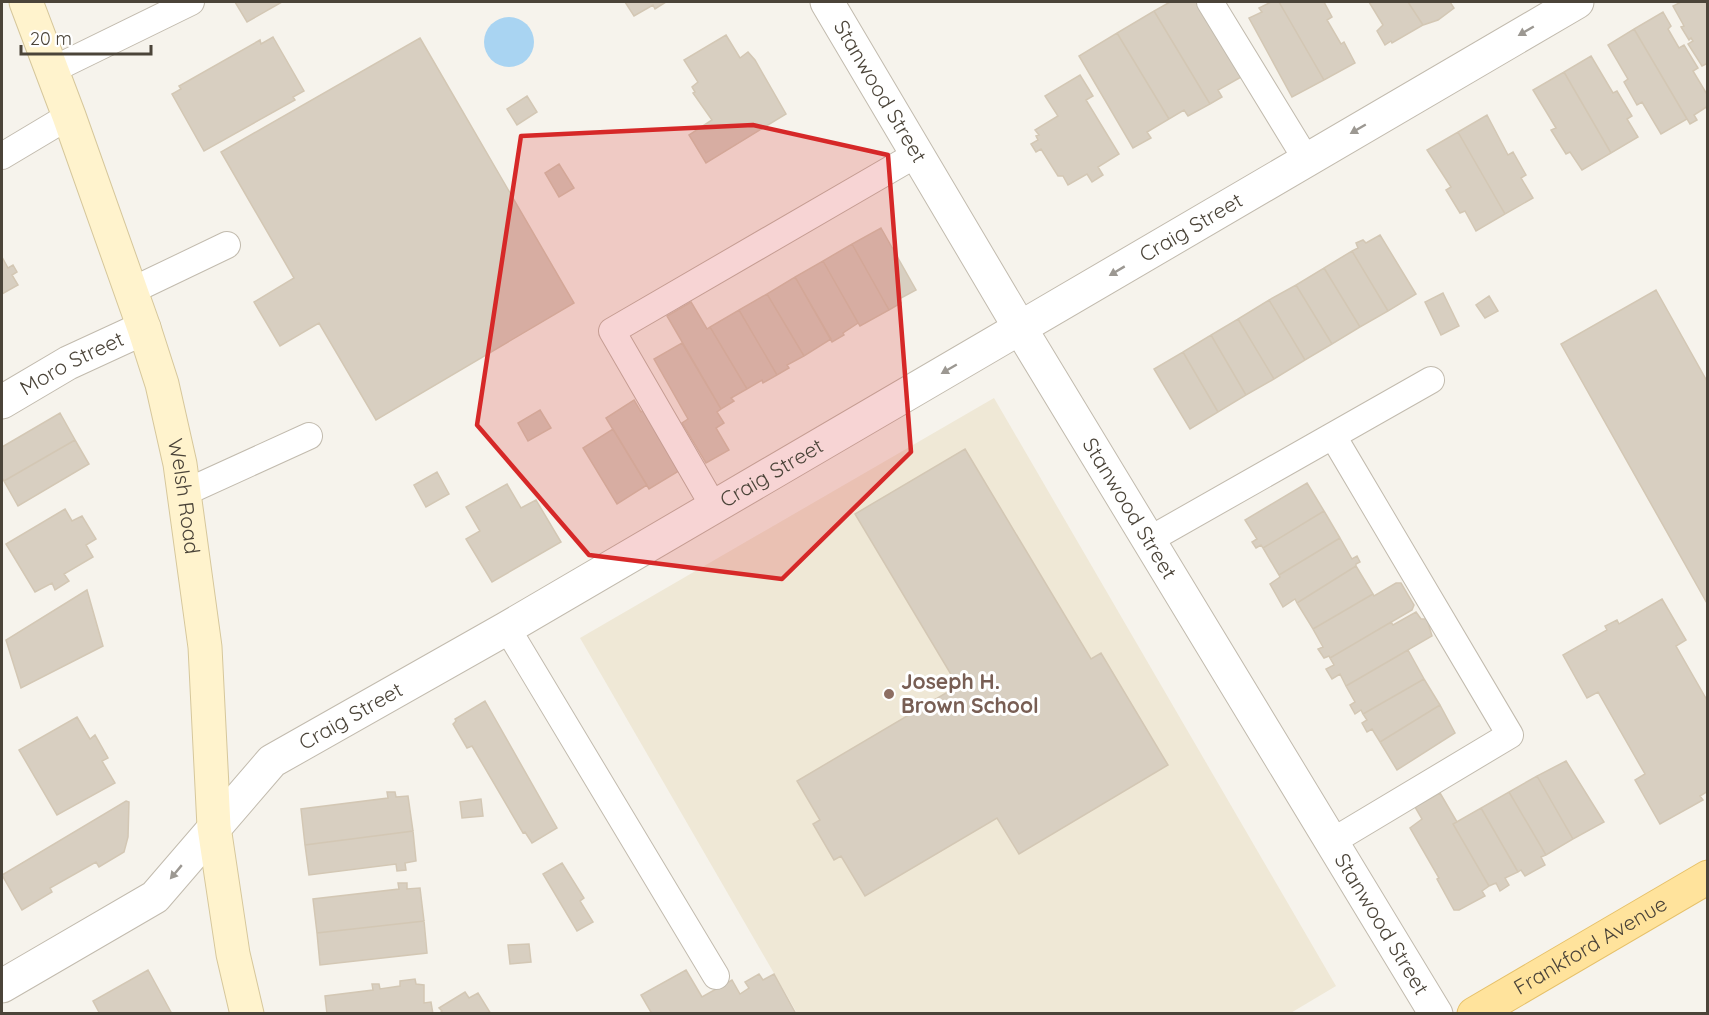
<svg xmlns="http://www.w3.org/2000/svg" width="1709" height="1015" viewBox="0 0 1709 1015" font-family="Quicksand,sans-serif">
<rect width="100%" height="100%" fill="#f6f3ec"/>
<!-- education -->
<path fill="#efe8d6" d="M994,398l342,588 -47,28 -492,-1 -217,-375z"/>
<!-- water -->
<path fill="#a9d4f2" d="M484 42a25 25 0 1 1 50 0a25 25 0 1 1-50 0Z"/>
<!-- building -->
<path fill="#d8cfc1" stroke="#d3c7b4" stroke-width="1.5" d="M235,2h47l-35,20z
M625,2h41l-11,7 -2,-4 -19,11z
M1170,2h28l45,74 -25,14 4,7 -12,7 -56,-93z
M1271,2h8l45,78 -32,17 -43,-79 13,-6 -3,-4z
M1279,2h45l8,15 -5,3 14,24 3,-2 11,21 -31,17z
M1369,2h39l15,23 -31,18 -1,-2 -6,4 -8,-14 6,-6z
M1408,2h42l4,6 -16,12 -15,5z
M1681,2h24l3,4v60l-2,-2 -4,2 -14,-22 5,-3 -2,-3 -2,2 -8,-13 3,-1 -11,-20z
M1154,11l56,93 -22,12 -4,-6 -15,9 -52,-86z
M1663,12l8,14 -3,3 11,19 5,-3 14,23 -5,3 15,25v10l-14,9 3,5 -7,4 -56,-95z
M1634,29l53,90 -26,15 -19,-32 -5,3 -13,-23 4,-3 -20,-34z
M1117,33l52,86 -22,13 4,6 -18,10 -54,-92z
M726,35l14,23 8,-6 7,8 31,54 -80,49 -17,-28 23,-15 -19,-27 2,-1 -3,-5 6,-5 -14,-22z
M273,37l31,54 -11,6 2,3 -91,51 -32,-57 9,-5 -2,-3 81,-46 1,4z
M420,38l154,265 -198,117 -57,-97 -39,23 -26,-44 40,-24 -73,-126z
M1591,56l22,37 4,-2 15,25 -5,3 11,18 -27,16 -47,-81z
M1564,72l47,81 -29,17 -12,-18 -4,2 -15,-24 5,-2 -23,-38z
M1080,75l13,21 -7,4 33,54 -21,13 5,8 -11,7 -5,-8 -19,11 -5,-9h-5l-17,-27 -5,3 -5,-8 7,-4 -2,-4 3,-1 -4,-5 23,-14 -13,-20z
M527,96l10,16 -20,13 -10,-16z
M1487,115l21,40 5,-3 13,23 -5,3 12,20 -28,16 -47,-82z
M1458,132l47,82 -29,17 -11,-20 -5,2 -14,-23 5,-3 -24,-37z
M559,164l15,24 -15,9 -14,-24z
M881,228l35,62 -17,9 2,4 -12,7 -37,-66z
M1380,235l36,59 -28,17 -36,-60 6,-3 -2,-5 7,-3 3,3z
M852,244l37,66 -29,16 -37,-65z
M1352,251l36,60 -28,16 -36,-59z
M2,257l6,11 5,-3 4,7 -5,3 6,10 -16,9z
M823,261l35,62 -15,10 1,2 -12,7 -37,-65z
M1324,268l36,59 -28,17 -36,-59z
M795,277l36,62 -27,17 -37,-62z
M1296,285l36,59 -27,16 -36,-60z
M1656,290l52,93v222l-147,-261z
M1443,293l16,33 -18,9 -16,-33z
M767,294l37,62 -17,9 2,3 -12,7 -38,-65z
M1489,296l9,15 -13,7 -9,-13z
M1269,300l36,60 -31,19 -36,-60z
M691,302l16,27 3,-2 37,62 -16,9 3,3 -13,8 -54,-93z
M739,310l38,65 -14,8 -1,-3 -15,9 -37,-62z
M1238,319l36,60 -28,16 -35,-60z
M1211,335l35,60 -28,17 -35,-60z
M682,343l39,66 -4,3 7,11 -8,5 13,22 -23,13 -24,-40 6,-4 -34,-60z
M1183,352l35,60 -28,17 -36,-60z
M634,400l7,12 4,-3 37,60 -33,20 -43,-71z
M540,410l11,18 -23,13 -10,-18z
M60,413l15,27 -71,41 -2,-3v-31z
M613,429l34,56 -30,19 -34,-56z
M75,440l14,24 -71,42 -14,-25z
M965,449l126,210 10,-6 67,112 -149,89 -22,-36 -132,78 -24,-40 -7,4 -21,-36 7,-4 -23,-39 161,-95 -103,-172z
M437,472l12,22 -23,13 -12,-22z
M1307,483l17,28 -61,37 -2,-3 -5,3 -4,-6 5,-3 -12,-19z
M507,484l14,24 15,-8 25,42 -69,40 -26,-43 14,-8 -14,-24z
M65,509l7,12 10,-5 14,23 -10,6 7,12 -29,17 5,7 -14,9 -3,-7 -17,9 -29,-48z
M1324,511l16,27 -61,37 -16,-27z
M1340,538l12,21 5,-3 3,6 -4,2v2l-59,37 -2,-4 -12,8 -13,-23 10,-7 -1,-2z
M1356,566l17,28 -60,35 -16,-26z
M1396,583h5l13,22 -2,5 -82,48 -1,-2 -5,2 -6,-9 5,-2 -10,-18 60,-35 1,2z
M87,590l16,56 -82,42 -15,-48z
M1662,599l24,41 -10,6 32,56v89l-8,5 3,4 -43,24 -25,-44 10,-6 -47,-82 -11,6 -24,-43 44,-25 -2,-4 12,-6 2,4z
M1416,612l5,7h6l5,17 -86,50 -6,-12 -8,5 -6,-10 8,-4 -4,-7 61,-36 2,3z
M1408,650l16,29 -61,35 -2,-4 -6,4 -5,-9 5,-3 -9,-16z
M1424,679l16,26 -60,37 -8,-13 -5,3 -5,-9 5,-3 -4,-6z
M485,701l72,127 -25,15 -7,-11 -2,1 -51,-87 -5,2 -14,-24 3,-3 -1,-2z
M1440,705l15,28 -58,37 -17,-28z
M77,717l13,22 5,-4 13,23 -6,3 13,22 -58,32 -38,-65z
M1566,761l38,61 -31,17 -36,-63z
M1537,776l36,63 -27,16 -37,-63z
M387,792h8l1,5 12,-1 5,35 -108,14 -4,-36 87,-11z
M1509,792l37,63 -5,2 4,8 -20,11 -4,-6 -3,2 -37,-64z
M1440,793l17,29 -4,2 36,62 -7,5 3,5 -26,14h-5l-17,-31 2,-1 -29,-50 12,-9 -7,-12z
M481,799l2,17 -21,2 -2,-16z
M126,801l3,1 -1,35 -4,15 -25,15 -3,-5 -46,26 2,4 -30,18 -20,-35z
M1481,808l37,64 -13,6 4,7 -9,6 -4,-8 -7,3 -36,-62z
M413,831l3,30 -11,2 1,7 -9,1 -1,-7 -87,11 -4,-30z
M562,863l22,35 -4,3 13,21 -16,9 -34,-57z
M398,883h9v6l13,-1 4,33 -107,12 -4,-34 86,-10z
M424,921l3,32 -107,12 -3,-32z
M529,944l2,18 -21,2 -2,-19z
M148,970l24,44h-72l-7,-13z
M686,970l16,27 30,-17 8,14 9,-6 -4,-6 14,-8 4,6 11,-6 22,40h-144l-11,-19z
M415,979l1,5 8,1v18l7,-1 2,12h-106l-2,-18 48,-6 -1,-6h7l1,5 20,-3v-5z
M465,992l4,6 9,-5 13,21h-52l3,-3 -3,-3z"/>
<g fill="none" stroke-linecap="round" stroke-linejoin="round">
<!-- lane casing -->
<g stroke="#c2bbae" stroke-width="28">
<path id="lane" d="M1210,2l96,157
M52,70l139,-68
M2,156l67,-40
M131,291l96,-46
M184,493l125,-57
M714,507l-102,-176 305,-177
M1149,540l282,-160
M507,628l209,348
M1333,841l177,-106 -177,-299"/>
</g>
<!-- street casing -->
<g stroke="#c2bbae" stroke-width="35">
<g id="street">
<path id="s1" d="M827,2l193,326 416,686"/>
<path id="s2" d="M2,402l66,-39 76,-35"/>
<path id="s3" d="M2,986l153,-89 117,-136 235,-133 1070,-626"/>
</g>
</g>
<!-- secondary casing -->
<g stroke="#d6c79b" stroke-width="35">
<g id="secondary">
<path id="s4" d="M26,2l43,114 75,212 18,56 18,80 25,183 9,180 19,127 14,60"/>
</g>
</g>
<!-- primary casing -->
<g stroke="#e6c16a" stroke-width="35">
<g id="primary">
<path id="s5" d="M1474,1014l234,-137"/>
</g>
</g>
<!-- lane -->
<use href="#lane" stroke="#fff" stroke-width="26"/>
<!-- street -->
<use href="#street" stroke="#fff" stroke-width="33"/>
<!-- secondary -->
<use href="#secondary" stroke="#fff3cd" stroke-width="33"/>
<!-- primary -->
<use href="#primary" stroke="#ffe39c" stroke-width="33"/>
</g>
<!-- one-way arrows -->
<defs><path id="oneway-solid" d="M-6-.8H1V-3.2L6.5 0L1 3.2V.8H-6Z" transform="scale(1.5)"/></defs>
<g fill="#9c9892">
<use href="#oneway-solid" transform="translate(1526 31) rotate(150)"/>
<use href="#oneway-solid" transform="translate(1358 129) rotate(150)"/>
<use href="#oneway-solid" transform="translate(1117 271) rotate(149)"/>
<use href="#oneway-solid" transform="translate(949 369) rotate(150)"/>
<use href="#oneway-solid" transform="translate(176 872) rotate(130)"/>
</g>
<!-- marked area -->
<path fill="#d62828" fill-opacity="0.2" stroke="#d62828" stroke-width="4.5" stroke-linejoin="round" d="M753,125l135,30 23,297 -129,127 -193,-24 -112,-130 44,-289z"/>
<!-- markers -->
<circle fill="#8d6e63" stroke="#fff" stroke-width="2" cx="889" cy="694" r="6"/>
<g text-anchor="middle" stroke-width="6" stroke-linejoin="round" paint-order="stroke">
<!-- street labels -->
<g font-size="21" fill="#4b4439" stroke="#fff">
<text dy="7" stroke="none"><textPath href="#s1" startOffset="104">Stanwood Street</textPath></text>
<text dy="7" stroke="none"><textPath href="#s3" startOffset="1419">Craig Street</textPath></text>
<text dy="7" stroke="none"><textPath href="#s2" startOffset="80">Moro Street</textPath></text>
<text dy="7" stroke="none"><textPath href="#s3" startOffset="933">Craig Street</textPath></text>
<text dy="7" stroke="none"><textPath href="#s4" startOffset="520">Welsh Road</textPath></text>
<text dy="7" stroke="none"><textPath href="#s1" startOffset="590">Stanwood Street</textPath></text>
<text dy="7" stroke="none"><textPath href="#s3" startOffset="447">Craig Street</textPath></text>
<text dy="7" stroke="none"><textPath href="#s1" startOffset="1076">Stanwood Street</textPath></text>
<text dy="7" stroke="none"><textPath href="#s5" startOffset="135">Frankford Avenue</textPath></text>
</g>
<!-- education labels -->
<g font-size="21" font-weight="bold" fill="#785e54" stroke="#fff" text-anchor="start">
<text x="901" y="689">Joseph H.<tspan x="901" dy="24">Brown School</tspan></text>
</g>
</g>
<!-- border -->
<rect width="1709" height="1015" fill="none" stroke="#4b4439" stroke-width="6"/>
<!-- scale -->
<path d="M21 45v9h130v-9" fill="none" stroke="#4b4439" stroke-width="3"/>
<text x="30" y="45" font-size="18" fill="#4b4439" stroke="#ffffff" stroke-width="4.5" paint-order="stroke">20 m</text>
</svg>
